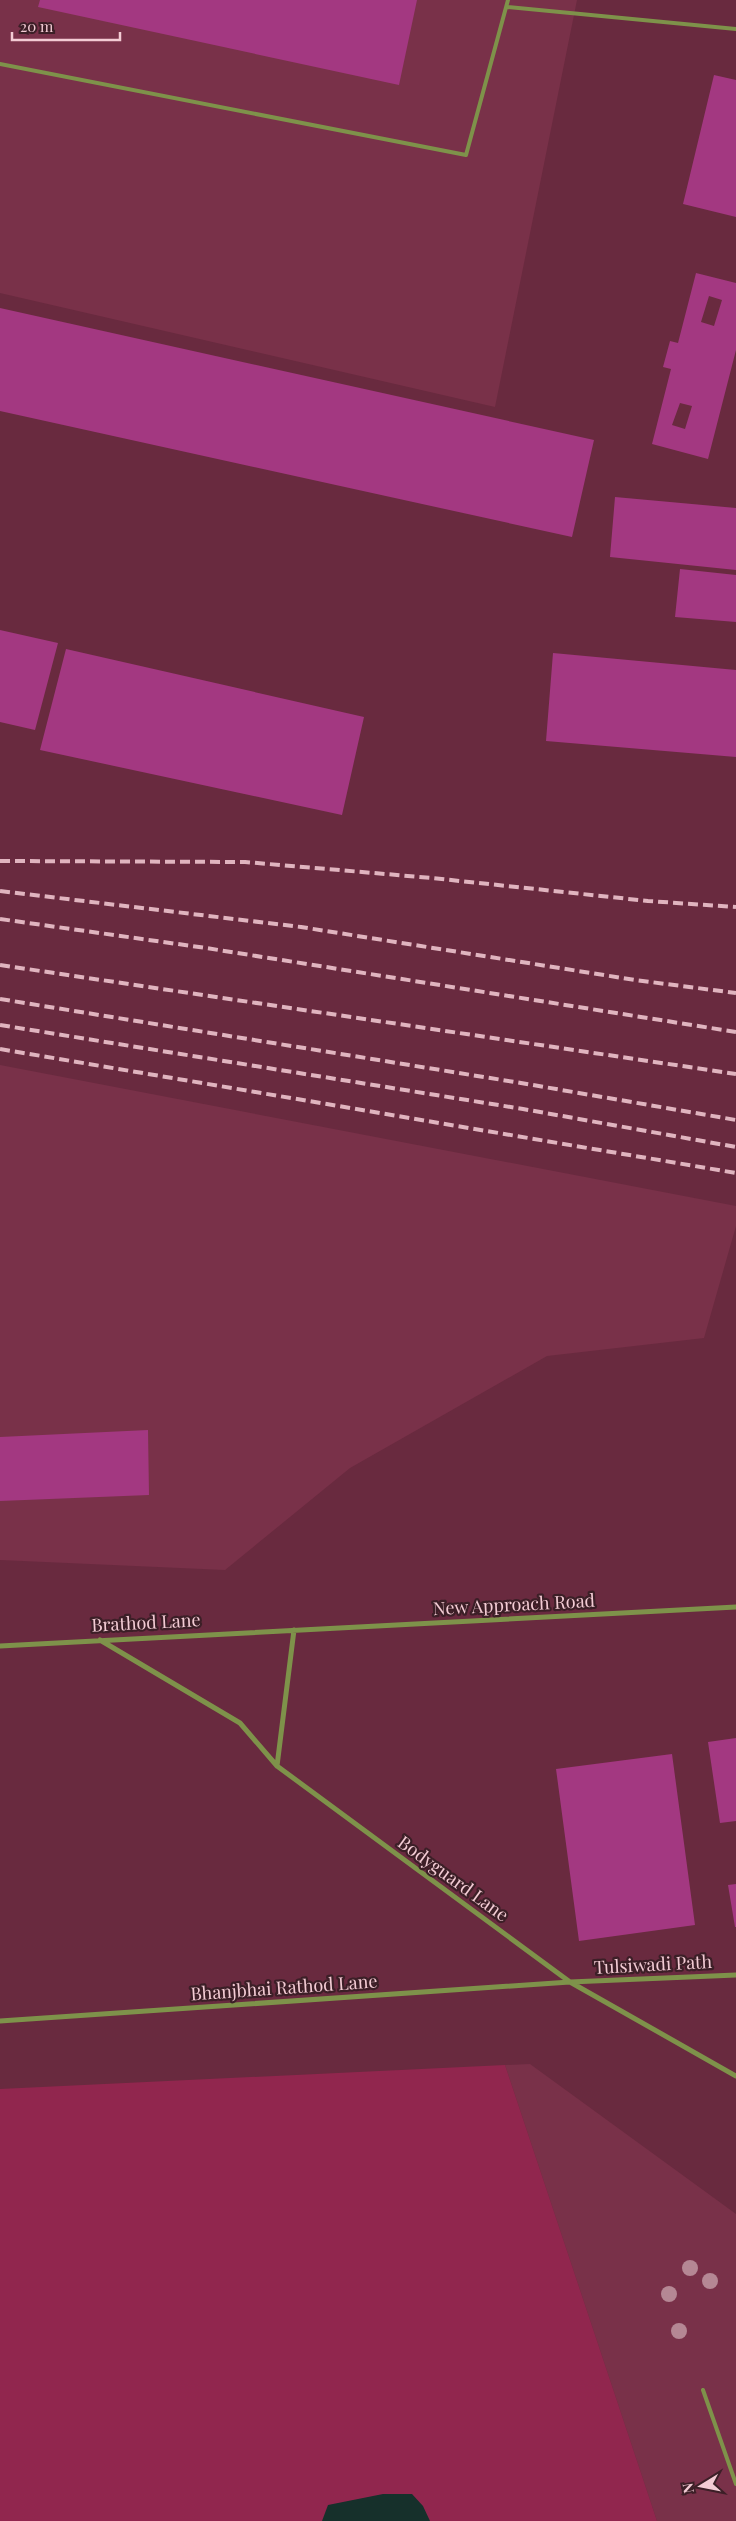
<svg xmlns="http://www.w3.org/2000/svg" width="736" height="2521" viewBox="0 0 736 2521" font-family="'Playfair Display',serif">
<rect width="100%" height="100%" fill="#692a3f"/>
<!-- built -->
<path fill="#793149" d="M0,0h577l-82,407 -495,-114z
M0,1065l736,141v20l-32,112 -157,18 -197,112 -125,102 -225,-10z
M530,2064l206,150v307h-79l-152,-456z"/>
<!-- green -->
<path fill="#91264e" d="M505,2065l152,456h-657v-432z"/>
<!-- water -->
<path fill="#16302b" d="M383,2494h29l11,12 7,15h-108l6,-16z"/>
<!-- building -->
<path fill="#a33881" fill-rule="evenodd" d="M40,0h377l-18,85 -361,-78z
M714,75l22,5v137l-53,-13z
M696,273l40,10v67l-28,109 -56,-15 19,-75 -8,-2 7,-26 8,2zM709,296l13,4 -8,26 -13,-4zM680,403l12,3 -7,23 -13,-4z
M0,308l594,132 -22,97 -572,-126z
M615,497l121,11v62l-126,-13z
M680,569l56,6v47l-61,-5z
M0,630l58,13 -23,87 -35,-8z
M66,649l298,68 -22,98 -302,-65z
M553,653l183,17v87l-190,-16z
M148,1430l1,65 -149,6v-64z
M736,1738v83l-16,2 -12,-81z
M672,1754l23,171 -116,16 -23,-172z
M736,1884v43h-1l-7,-42z"/>
<g fill="none" stroke-linecap="round" stroke-linejoin="round">
<!-- lane -->
<path stroke="#7e924a" stroke-width="4" d="M507,7l229,22
M0,64l466,91 42,-155
M703,2390l33,94"/>
<!-- street -->
<path stroke="#7e924a" stroke-width="5" d="M294,1630l-17,136 293,216 166,94
M100,1640l140,83 37,43
M0,1646l736,-39
M0,2021l570,-39 166,-7"/>
<!-- rail -->
<path stroke="#e0b4bf" stroke-width="4" stroke-dasharray="10 5" stroke-linecap="butt" d="M0,861l245,1 187,16 216,23 88,6
M0,891l301,36 334,53 101,13
M0,919l206,29 530,84
M0,965l736,109
M0,999l521,84 215,37
M0,1025l523,84 213,38
M0,1049l736,124"/>
</g>
<!-- trees -->
<g fill="#b58794">
<circle cx="690" cy="2268" r="8"/>
<circle cx="710" cy="2281" r="8"/>
<circle cx="669" cy="2294" r="8"/>
<circle cx="679" cy="2331" r="8"/>
</g>
<g text-anchor="middle" stroke-width="4.5" stroke-linejoin="round" paint-order="stroke">
<!-- street labels -->
<g font-size="18" fill="#f3cbd4" stroke="#3c1f27">
<text transform="translate(514 1605) rotate(-3)" y="6">New Approach Road</text>
<text transform="translate(146 1623) rotate(-3)" y="6">Brathod Lane</text>
<text transform="translate(453 1879) rotate(36)" y="6">Bodyguard Lane</text>
<text transform="translate(653 1965) rotate(-3)" y="6">Tulsiwadi Path</text>
<text transform="translate(284 1988) rotate(-4)" y="6">Bhanjbhai Rathod Lane</text>
</g>
</g>
<!-- north arrow -->
<g transform="translate(701 2486) rotate(260)" stroke="#3c1f27" stroke-width="4" paint-order="stroke">
<path d="M0-4L9 19L0 12L-9 19Z" fill="#f3cbd4"/>
<text y="-8" font-size="14" font-weight="bold" text-anchor="middle" fill="#f3cbd4">N</text>
</g>
<!-- scale -->
<path d="M12 32v8h108v-8" fill="none" stroke="#f3cbd4" stroke-width="2.5"/>
<text x="20" y="32" font-size="15" fill="#f3cbd4" stroke="#3c1f27" stroke-width="4" paint-order="stroke">20 m</text>
</svg>
